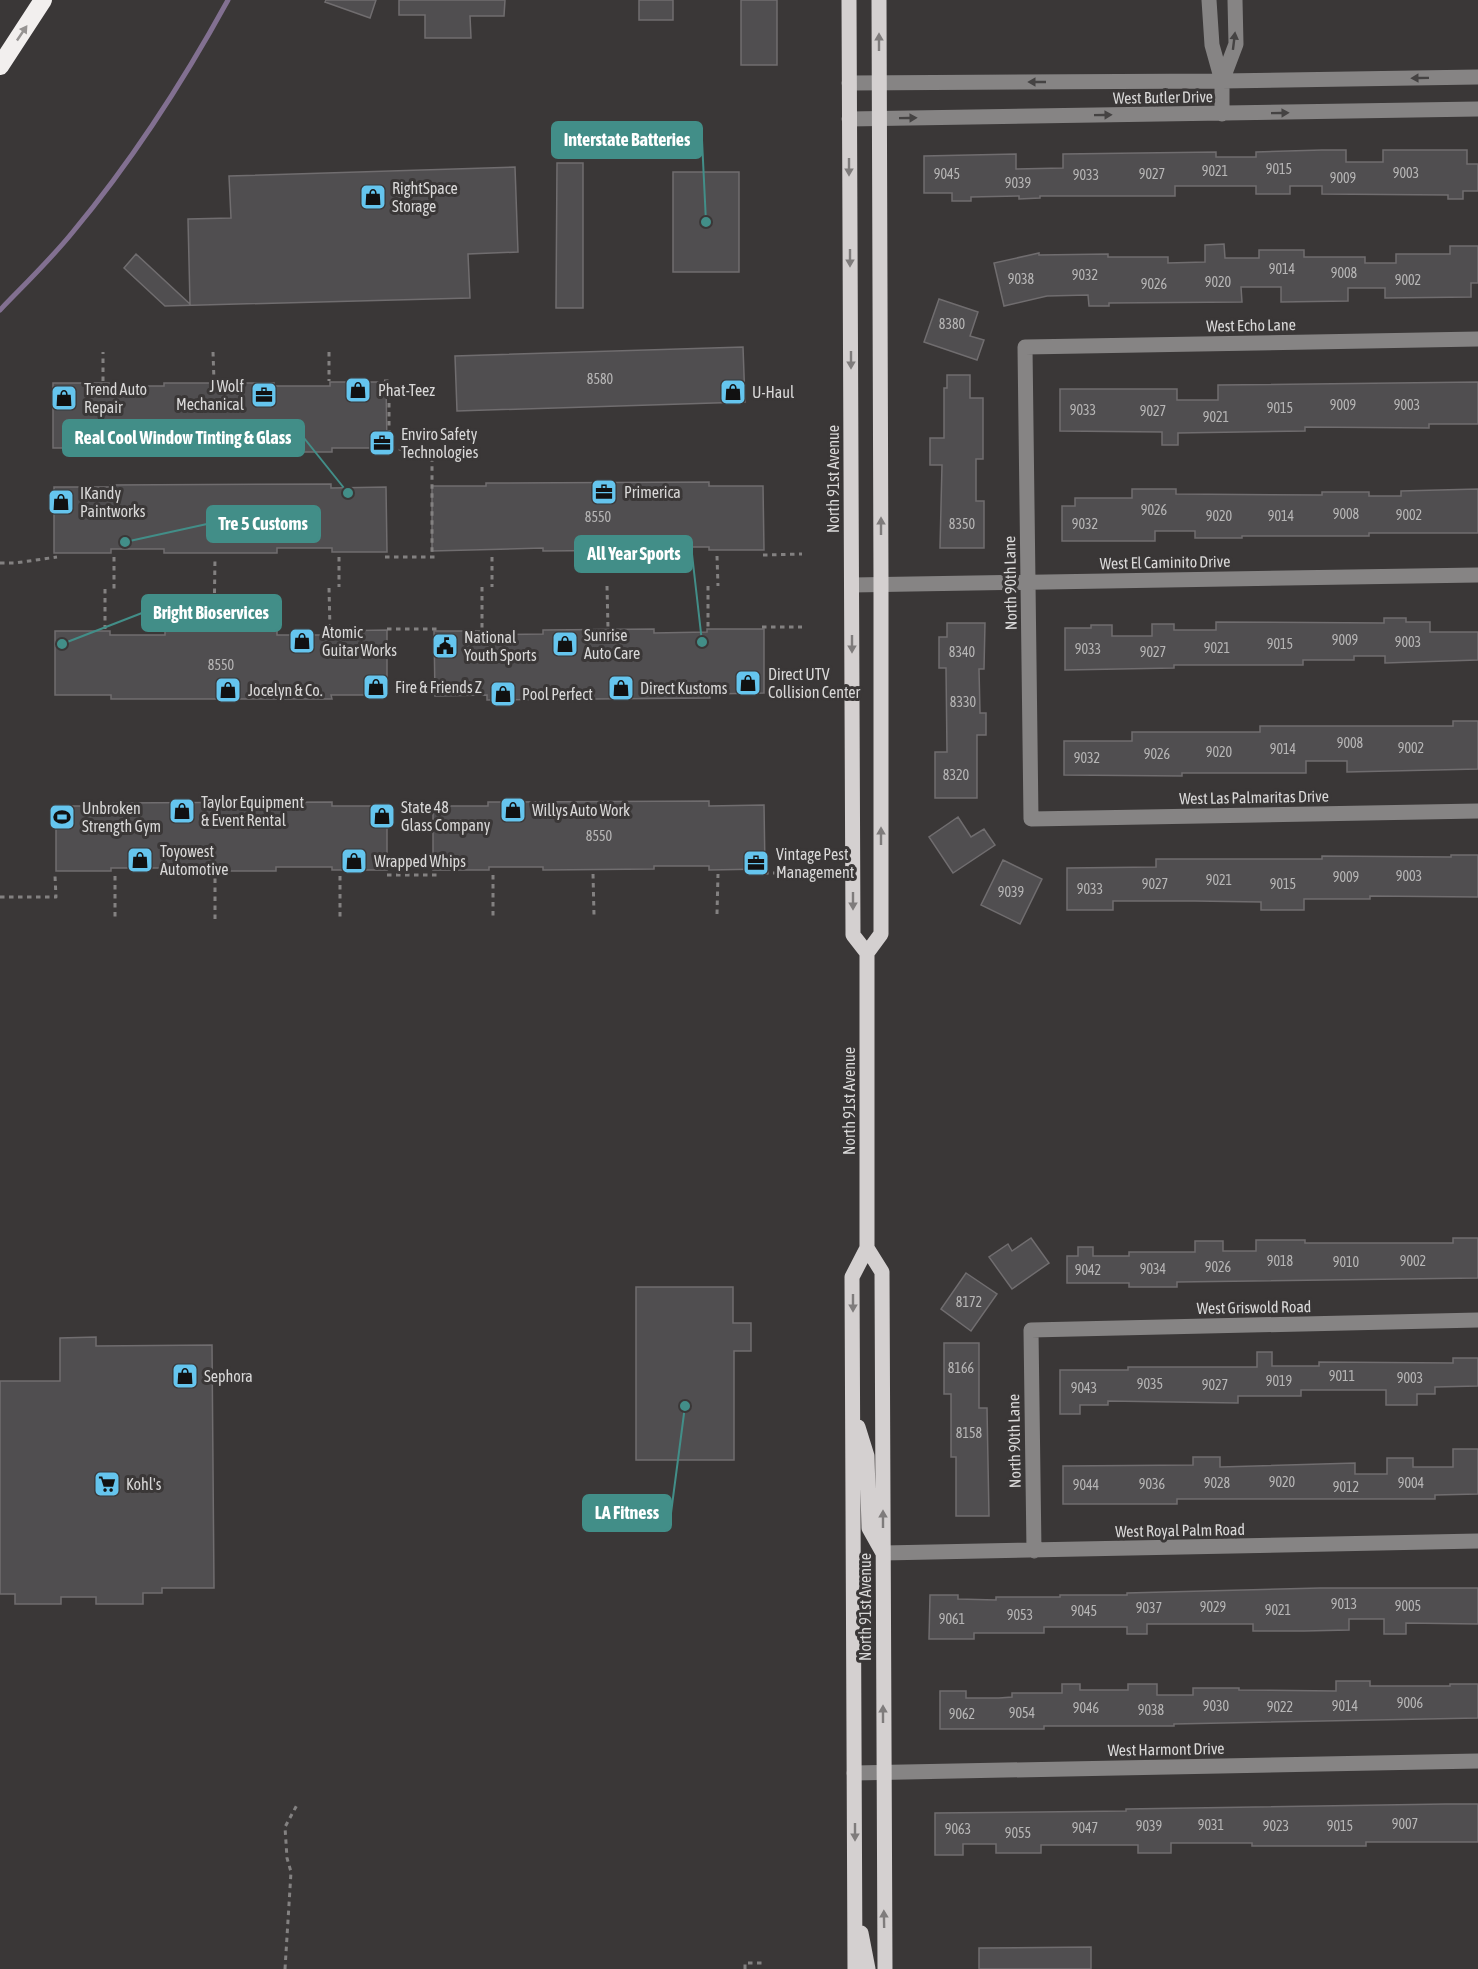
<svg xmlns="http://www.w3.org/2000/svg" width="1478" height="1969" viewBox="0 0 1478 1969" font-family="'Asap Condensed',sans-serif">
<rect width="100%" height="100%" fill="#3a3737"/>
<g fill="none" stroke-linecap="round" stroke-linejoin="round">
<!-- stream -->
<path stroke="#827091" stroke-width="5" d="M0,310c24,-25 50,-50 72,-77 60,-72 111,-151 156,-233"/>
</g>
<!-- building -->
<path fill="#504e50" stroke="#706d6f" stroke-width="1.5" d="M326,0h50l-6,18 -45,-16z
M399,0h106l-1,16h-34l1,22h-46v-23h-26z
M639,0h34v20h-34z
M741,0h36v65h-36z
M1322,150h24v12h37v-12h84v14h11v27h-15v8h-15v-4l-126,-1v-8h-32v8h-34v-8h-81v10h-135v2l-21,1v-3l-48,1v4h-19v-8h-28v-37l92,-2v15l47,-1v-14l153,-2v5h40v-5z
M557,163h26v145h-27z
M515,167l3,85 -50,2 2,44 -305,8 -41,-38 12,-14 54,50 -2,-85 43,-1 -2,-42z
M673,172h66v100h-66z
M1224,244l1,14h34v-8h45v7h61v6h31v-9h54v-8h28v37h-7v14l-86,1v-10h-37v13l-67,1v-15h-40l1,15 -133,1v3h-20l-1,-11 -41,1 -43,10 -10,-43 45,-10v2l69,-1v3h60v6l37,-1v-17z
M939,299l39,13 -8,24 14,4 -7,20 -53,-18z
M743,347l2,55 -288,9 -2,-55z
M947,375h23v23h13v61h-7v42h8v47h-44l2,-83h-12v-27h14v-50h3z
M330,382h56l1,66h-55v4h-223v-4h-56v-65h56v3h55v-3h110v3h56z
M1478,382v42h-49v4l-124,-1v4l-127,2v12h-16v-13l-102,-1v-42h117v11h41v-15z
M709,482v4h54l1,64h-55v-3h-57v3l-109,1v-3l-111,3v-65h54v-3z
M331,484v4l55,-1 1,65h-55v-4h-55v5h-113v-4h-53v4h-57v-66h56v-2z
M1132,489h44v5l146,1v-3h47v4h32v-5l77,-2v44h-109v3h-127v2h-47v-7h-40v10h-93v-35h13v-8h57z
M1384,618h22v4h24v10h48v28l-93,3v-7h-31v4h-51v5h-129v3l-109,2v-42h26v-3h21v11h40v-12h22v6h42v-8l168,1z
M947,623h38l-1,46h-5l1,44h6v22h-9v63h-42v-46h12l-1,-84h-7v-31h8z
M654,629v4l53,-1v-3h57v64l-54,1v4l-223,2v-5l-52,1 -1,-65h52v4l57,-1v-4z
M277,630v5h54v-4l56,-1v65h-56l1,4h-221v-4h-56v-64h55v4h55v-4z
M1453,721h25v48l-131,3v-11h-41v12h-124v3l-118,-1v-34h68v-9h128v-6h193z
M709,801v5l55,-1 1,64 -56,1v-4h-55v3l-111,1v-3h-54v3h-56v-64h55v-4z
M332,802v4h55v64h-55v-3h-56v4h-110v-3h-55v3h-55v-65h53v-3z
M958,817l13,20 13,-8 11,16 -42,28 -24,-36z
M1451,855h27v42l-108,-1v3h-66v11h-43v-8l-66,-1h-82v9h-46v-42l89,-1v-8h166v-3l129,1z
M1003,860l39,19 -22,45 -39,-19z
M1031,1238l18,25 -37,26 -23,-32 19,-13 4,7z
M1453,1238h25v40l-301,4v5h-48v-4h-62v-27h11v-9h15v9h36v-4h66v-11h28v10h33v-11h49v3h148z
M966,1273l31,21 -26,37 -30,-22z
M636,1287h97v36h18v28h-17v109h-98z
M96,1337v9l116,-1 2,243h-52v5h-19v11h-47v-7h-35v7h-46v-10h-15v-213h60v-43z
M944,1343h35v65h8l2,108h-33v-59h-5v-63h-7z
M1257,1352h15v14h47v-4l134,1v-5h25v28l-43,1v7h-18v11h-31v-15h-85v6h-63v7l-130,-2v4h-28v9h-20v-44h68v-3h129z
M1453,1449h25v45l-43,1v4h-258v5h-114v-38l130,-1v-8h27v10l135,-4v11h32v-16h26v9h40z
M1320,1588h158v36l-72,-1v11h-22v-15h-35v11l-45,1h-51v-7h-106v10h-20v-7h-83v6h-70v6h-45l1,-44h28v4l38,1v-3h64v-2h67v-2z
M1336,1681h34v5h80v-2h28v34l-304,6v2h-130v3h-104v-38h26v7h33l13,-1v-4h50v-9h18v6h48v-6h29v11h36v-7h46v2l97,1z
M1446,1804h32v38h-112v4h-114v-3h-81v10h-33v-8h-97v8h-45v-9h-33v11h-28v-42l191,-2v-2z
M1091,1947v22h-112v-21z"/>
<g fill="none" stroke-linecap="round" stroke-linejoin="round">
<!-- path -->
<path stroke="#838181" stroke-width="3" stroke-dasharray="4.5 4.5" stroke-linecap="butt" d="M213,352l1,29
M329,352v29
M103,381v-29
M384,381h5v66l43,8v102
M763,555l39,-1
M717,556l1,30
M114,557v32
M339,557v30
M385,557h52
M492,557v30
M0,563h15l42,-6
M607,586l1,42
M708,586v42
M482,587v41
M329,588l1,41
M105,589v40
M762,627h40
M214,629l1,-72
M387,629h51
M764,873h39
M593,874l1,41
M387,875h51
M493,875v41
M115,876v44
M340,876v41
M0,897h56l-1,-21
M717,914l1,-40
M215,919v-43
M285,1969l6,-97 -4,-14 -2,-31 13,-24
M745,1969v-6h17"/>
<!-- minor -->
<path stroke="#868484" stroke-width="15" d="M1209,0l3,45 10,36v33
M1222,81l14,-37 -1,-44
M849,83l373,-2 256,-4
M849,119l629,-10
M1478,339l-453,8 6,472 447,-8
M852,585l626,-10
M1034,1551l-3,-221 447,-10
M883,1553l595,-12
M854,1773l624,-12"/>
<!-- major -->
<path stroke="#d4d0d0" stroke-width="15" d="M849,0l4,935 14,18
M867,1248l15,24 3,697
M858,1427l9,29 2,72 14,25
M861,1933l7,36
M855,1969l-3,-692 15,-29v-295l14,-19v-349l-2,-585"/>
<!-- highway -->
<path stroke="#f2efee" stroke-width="18" d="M0,66l43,-66"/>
</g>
<!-- one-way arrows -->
<defs><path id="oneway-solid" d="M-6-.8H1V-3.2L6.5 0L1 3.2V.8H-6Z" transform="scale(1.5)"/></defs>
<use fill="#969392" href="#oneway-solid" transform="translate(22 33) rotate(-56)"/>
<g fill="#454343">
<use href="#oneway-solid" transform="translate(1234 41) rotate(-83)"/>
<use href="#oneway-solid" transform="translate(1420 78) rotate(179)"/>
<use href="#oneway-solid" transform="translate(1037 82) rotate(180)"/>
<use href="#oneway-solid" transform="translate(1280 113) rotate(-1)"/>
<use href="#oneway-solid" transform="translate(1103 115) rotate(-1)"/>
<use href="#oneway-solid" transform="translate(908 118) rotate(-1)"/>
</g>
<g fill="#7f7c7c">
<use href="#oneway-solid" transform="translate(879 42) rotate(-90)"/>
<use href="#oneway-solid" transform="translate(849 167) rotate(90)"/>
<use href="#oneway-solid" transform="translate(850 258) rotate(90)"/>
<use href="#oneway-solid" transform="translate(851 360) rotate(90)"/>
<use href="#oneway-solid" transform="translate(881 526) rotate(-90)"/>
<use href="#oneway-solid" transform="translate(852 644) rotate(90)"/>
<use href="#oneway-solid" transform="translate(881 836) rotate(-90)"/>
<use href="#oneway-solid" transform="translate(853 901) rotate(90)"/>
<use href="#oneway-solid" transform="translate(853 1303) rotate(90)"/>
<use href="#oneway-solid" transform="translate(883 1519) rotate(-90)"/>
<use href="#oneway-solid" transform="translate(883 1714) rotate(-90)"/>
<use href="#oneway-solid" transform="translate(855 1832) rotate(90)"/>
<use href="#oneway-solid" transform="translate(884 1919) rotate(-91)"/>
</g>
<!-- icons -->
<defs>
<g id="shop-square" transform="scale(1.35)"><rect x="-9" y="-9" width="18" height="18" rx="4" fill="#65c5ee" stroke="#3a3737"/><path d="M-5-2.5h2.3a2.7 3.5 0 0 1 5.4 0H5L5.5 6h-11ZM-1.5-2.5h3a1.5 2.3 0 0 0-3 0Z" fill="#111"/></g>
<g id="office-square" transform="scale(1.35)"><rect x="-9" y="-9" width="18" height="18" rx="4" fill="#65c5ee" stroke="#3a3737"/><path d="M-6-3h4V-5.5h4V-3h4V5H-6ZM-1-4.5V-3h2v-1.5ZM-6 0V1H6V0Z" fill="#111"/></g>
<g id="civic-square" transform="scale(1.35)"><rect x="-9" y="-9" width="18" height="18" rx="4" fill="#65c5ee" stroke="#3a3737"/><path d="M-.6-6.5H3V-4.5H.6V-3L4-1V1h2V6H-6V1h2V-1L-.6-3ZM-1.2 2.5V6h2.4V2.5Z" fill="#111"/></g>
<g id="stadium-square" transform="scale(1.35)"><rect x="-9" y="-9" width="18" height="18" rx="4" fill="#65c5ee" stroke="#3a3737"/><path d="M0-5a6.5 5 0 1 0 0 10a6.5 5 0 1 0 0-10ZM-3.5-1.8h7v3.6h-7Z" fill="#111"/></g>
<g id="supermarket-square" transform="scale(1.35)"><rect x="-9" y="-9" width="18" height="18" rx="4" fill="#65c5ee" stroke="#3a3737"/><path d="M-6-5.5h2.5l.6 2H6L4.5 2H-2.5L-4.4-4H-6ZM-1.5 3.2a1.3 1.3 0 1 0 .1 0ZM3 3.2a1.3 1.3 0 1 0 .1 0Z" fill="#111"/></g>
</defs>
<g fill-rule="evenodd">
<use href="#shop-square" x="373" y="197"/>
<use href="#shop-square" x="358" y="390"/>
<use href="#shop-square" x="733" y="392"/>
<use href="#office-square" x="264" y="395"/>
<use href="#shop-square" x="64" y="398"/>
<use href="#office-square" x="382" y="443"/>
<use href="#office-square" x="604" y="492"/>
<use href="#shop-square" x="61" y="502"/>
<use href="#shop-square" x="302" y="641"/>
<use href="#shop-square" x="565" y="644"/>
<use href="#civic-square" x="445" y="646"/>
<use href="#shop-square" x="748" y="683"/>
<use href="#shop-square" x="376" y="687"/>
<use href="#shop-square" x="621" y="688"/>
<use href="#shop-square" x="228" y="690"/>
<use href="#shop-square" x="503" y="694"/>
<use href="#shop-square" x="513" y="810"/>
<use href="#shop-square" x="182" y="811"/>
<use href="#shop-square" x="382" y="816"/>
<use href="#stadium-square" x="62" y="817"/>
<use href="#shop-square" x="140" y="860"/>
<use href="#shop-square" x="354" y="861"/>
<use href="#office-square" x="756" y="863"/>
<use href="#shop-square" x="185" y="1376"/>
<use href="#supermarket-square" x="107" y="1484"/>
</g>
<g text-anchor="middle" stroke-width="6" stroke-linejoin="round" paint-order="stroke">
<!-- number labels -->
<g font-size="14" fill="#b7b6b6">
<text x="1279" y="174">9015</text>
<text x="1215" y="176">9021</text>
<text x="1406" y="178">9003</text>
<text x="947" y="179">9045</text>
<text x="1152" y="179">9027</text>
<text x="1086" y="180">9033</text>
<text x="1343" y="183">9009</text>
<text x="1018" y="188">9039</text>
<text x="1282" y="274">9014</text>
<text x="1344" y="278">9008</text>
<text x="1085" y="280">9032</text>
<text x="1021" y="284">9038</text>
<text x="1408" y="285">9002</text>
<text x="1218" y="287">9020</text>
<text x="1154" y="289">9026</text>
<text x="952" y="329">8380</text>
<text x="600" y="384">8580</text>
<text x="1343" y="410">9009</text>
<text x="1407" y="410">9003</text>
<text x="1280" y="413">9015</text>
<text x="1083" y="415">9033</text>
<text x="1153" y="416">9027</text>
<text x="1216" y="422">9021</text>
<text x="1154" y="515">9026</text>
<text x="1346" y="519">9008</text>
<text x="1409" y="520">9002</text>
<text x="1219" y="521">9020</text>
<text x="1281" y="521">9014</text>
<text x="598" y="522">8550</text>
<text x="962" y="529">8350</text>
<text x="1085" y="529">9032</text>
<text x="1345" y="645">9009</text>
<text x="1408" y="647">9003</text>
<text x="1280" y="649">9015</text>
<text x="1217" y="653">9021</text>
<text x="1088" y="654">9033</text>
<text x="962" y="657">8340</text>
<text x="1153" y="657">9027</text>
<text x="221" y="670">8550</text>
<text x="963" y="707">8330</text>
<text x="1350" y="748">9008</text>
<text x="1411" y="753">9002</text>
<text x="1283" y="754">9014</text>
<text x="1219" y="757">9020</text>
<text x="1157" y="759">9026</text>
<text x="1087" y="763">9032</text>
<text x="956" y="780">8320</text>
<text x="599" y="841">8550</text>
<text x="1409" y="881">9003</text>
<text x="1346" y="882">9009</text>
<text x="1219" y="885">9021</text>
<text x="1155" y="889">9027</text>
<text x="1283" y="889">9015</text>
<text x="1090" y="894">9033</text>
<text x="1011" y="897">9039</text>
<text x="1280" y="1266">9018</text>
<text x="1413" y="1266">9002</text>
<text x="1346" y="1267">9010</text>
<text x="1218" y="1272">9026</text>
<text x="1153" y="1274">9034</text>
<text x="1088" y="1275">9042</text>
<text x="969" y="1307">8172</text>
<text x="961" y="1373">8166</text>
<text x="1342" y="1381">9011</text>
<text x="1410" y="1383">9003</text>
<text x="1279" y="1386">9019</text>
<text x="1150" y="1389">9035</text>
<text x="1215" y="1390">9027</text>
<text x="1084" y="1393">9043</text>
<text x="969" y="1438">8158</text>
<text x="1282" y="1487">9020</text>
<text x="1217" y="1488">9028</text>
<text x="1411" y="1488">9004</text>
<text x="1152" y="1489">9036</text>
<text x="1086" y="1490">9044</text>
<text x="1346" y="1492">9012</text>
<text x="1344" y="1609">9013</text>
<text x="1408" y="1611">9005</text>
<text x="1213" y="1612">9029</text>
<text x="1149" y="1613">9037</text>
<text x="1278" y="1615">9021</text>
<text x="1084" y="1616">9045</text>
<text x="1020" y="1620">9053</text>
<text x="952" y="1624">9061</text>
<text x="1410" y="1708">9006</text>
<text x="1216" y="1711">9030</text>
<text x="1345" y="1711">9014</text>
<text x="1280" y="1712">9022</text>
<text x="1086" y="1713">9046</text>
<text x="1151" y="1715">9038</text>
<text x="1022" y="1718">9054</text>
<text x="962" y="1719">9062</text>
<text x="1405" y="1829">9007</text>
<text x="1211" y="1830">9031</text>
<text x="1149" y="1831">9039</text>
<text x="1276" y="1831">9023</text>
<text x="1340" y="1831">9015</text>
<text x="1085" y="1833">9047</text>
<text x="958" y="1834">9063</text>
<text x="1018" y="1838">9055</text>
</g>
<!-- street labels -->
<g font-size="16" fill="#d9d8d8" stroke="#3a3737">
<text transform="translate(1163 97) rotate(-1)" y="6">West Butler Drive</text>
<text transform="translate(1251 325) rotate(-1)" y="6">West Echo Lane</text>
<text transform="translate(833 479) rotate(-90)" y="6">North 91st Avenue</text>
<text transform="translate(1165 562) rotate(-1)" y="6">West El Caminito Drive</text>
<text transform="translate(1010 583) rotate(-91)" y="6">North 90th Lane</text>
<text transform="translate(1254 797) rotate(-1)" y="6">West Las Palmaritas Drive</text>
<text transform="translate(849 1101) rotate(-90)" y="6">North 91st Avenue</text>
<text transform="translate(1254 1307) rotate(-1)" y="6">West Griswold Road</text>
<text transform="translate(1014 1441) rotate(-91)" y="6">North 90th Lane</text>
<text transform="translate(1180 1530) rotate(-1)" y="6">West Royal Palm Road</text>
<text transform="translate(865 1607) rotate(-90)" y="6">North 91st Avenue</text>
<text transform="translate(1166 1749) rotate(-1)" y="6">West Harmont Drive</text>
</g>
<!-- poi labels -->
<g font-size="16" fill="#d9d8d8" stroke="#3a3737" text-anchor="start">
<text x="392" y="194">RightSpace<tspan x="392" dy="18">Storage</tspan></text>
<text x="244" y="392" text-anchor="end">J Wolf<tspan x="244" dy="18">Mechanical</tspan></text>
<text x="84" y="395">Trend Auto<tspan x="84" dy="18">Repair</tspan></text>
<text x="378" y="396">Phat-Teez</text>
<text x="752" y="398">U-Haul</text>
<text x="401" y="440">Enviro Safety<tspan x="401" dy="18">Technologies</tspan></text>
<text x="624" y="498">Primerica</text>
<text x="80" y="499">IKandy<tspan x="80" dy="18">Paintworks</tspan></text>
<text x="322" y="638">Atomic<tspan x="322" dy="18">Guitar Works</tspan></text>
<text x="584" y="641">Sunrise<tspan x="584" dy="18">Auto Care</tspan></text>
<text x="464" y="643">National<tspan x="464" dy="18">Youth Sports</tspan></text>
<text x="768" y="680">Direct UTV<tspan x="768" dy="18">Collision Center</tspan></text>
<text x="395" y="693">Fire &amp; Friends Z</text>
<text x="640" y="694">Direct Kustoms</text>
<text x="248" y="696">Jocelyn &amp; Co.</text>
<text x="522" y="700">Pool Perfect</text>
<text x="201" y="808">Taylor Equipment<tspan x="201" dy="18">&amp; Event Rental</tspan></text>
<text x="401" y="813">State 48<tspan x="401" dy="18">Glass Company</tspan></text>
<text x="82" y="814">Unbroken<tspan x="82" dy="18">Strength Gym</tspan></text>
<text x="532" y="816">Willys Auto Work</text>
<text x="160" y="857">Toyowest<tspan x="160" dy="18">Automotive</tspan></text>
<text x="776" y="860">Vintage Pest<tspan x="776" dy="18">Management</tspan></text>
<text x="374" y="867">Wrapped Whips</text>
<text x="204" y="1382">Sephora</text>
<text x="126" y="1490">Kohl's</text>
</g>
</g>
<!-- callouts -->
<path fill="none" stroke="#428e88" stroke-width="2" d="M706 222L702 140M348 493L304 438M125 542L207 524M702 642L692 554M62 644L142 613M685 1406L671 1513"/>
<g fill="#428e88" stroke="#3a3737" stroke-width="2">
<circle cx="706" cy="222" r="6"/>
<circle cx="348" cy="493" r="6"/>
<circle cx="125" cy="542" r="6"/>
<circle cx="702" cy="642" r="6"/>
<circle cx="62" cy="644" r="6"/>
<circle cx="685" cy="1406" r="6"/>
</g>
<g fill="#428e88" stroke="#428e88" stroke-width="2">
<rect x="552" y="122" width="150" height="36" rx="6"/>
<rect x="63" y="420" width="241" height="36" rx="6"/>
<rect x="207" y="506" width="113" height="36" rx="6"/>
<rect x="575" y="536" width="117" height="36" rx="6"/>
<rect x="142" y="595" width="139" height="36" rx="6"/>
<rect x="583" y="1495" width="88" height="36" rx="6"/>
</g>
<g font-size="18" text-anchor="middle" font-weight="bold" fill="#fff">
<text x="627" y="146">Interstate Batteries</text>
<text x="183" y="444">Real Cool Window Tinting &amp; Glass</text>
<text x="263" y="530">Tre 5 Customs</text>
<text x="634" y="560">All Year Sports</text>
<text x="211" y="619">Bright Bioservices</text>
<text x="627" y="1519">LA Fitness</text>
</g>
</svg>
